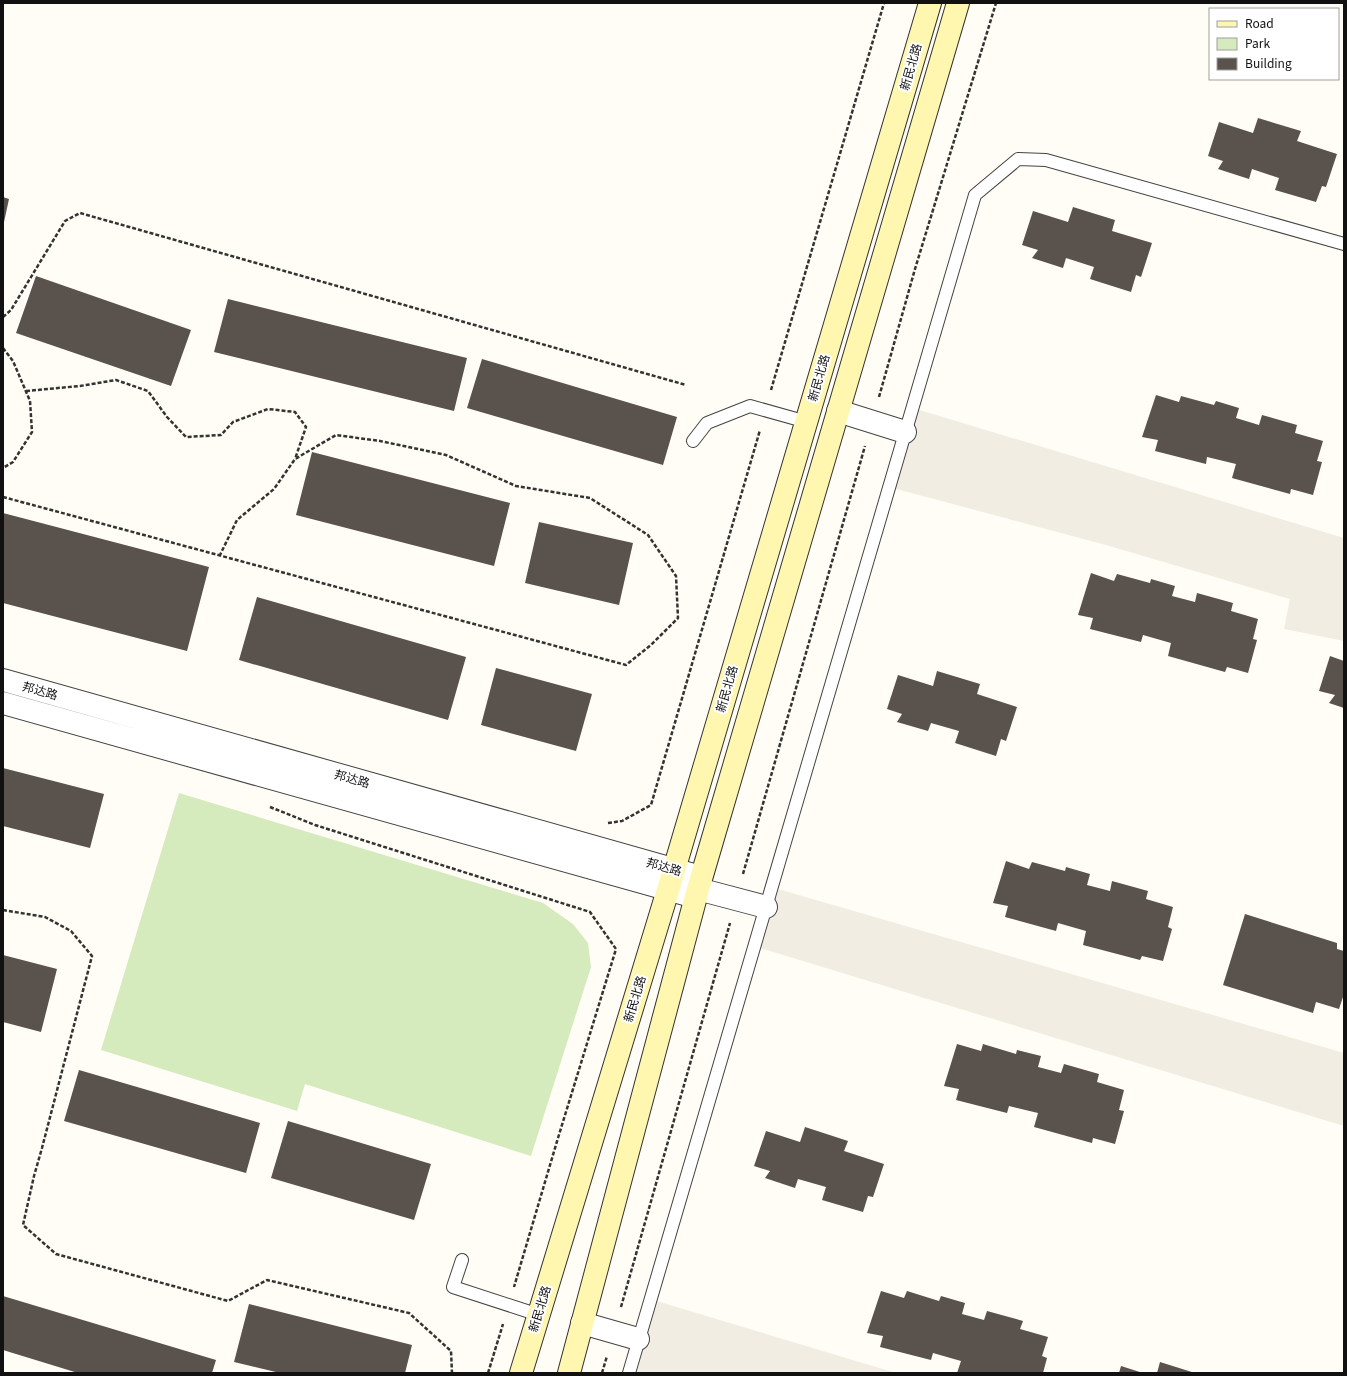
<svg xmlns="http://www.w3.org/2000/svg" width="1347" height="1376" viewBox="0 0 1347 1376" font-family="Georgia,'Noto Sans SC',serif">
<rect width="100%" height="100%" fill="#fffdf5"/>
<!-- green -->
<path fill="#d5ebbd" d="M179,793l364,110 30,21 15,19 3,24 -60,189 -226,-72 -8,27 -196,-61z"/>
<!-- plaza -->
<path fill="#f1ede2" d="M913,408l431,130v103l-60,-12 6,-30 -184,-54 -217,-58z
M771,887l573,166v73l-590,-180z
M650,1299l246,74h-267z"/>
<!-- building -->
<path fill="#5a524d" d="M1258,118l43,13 -4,10 40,13 -11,33 -4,-1 -6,16 -41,-12 4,-12 -27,-9 -3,10 -31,-10 5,-8 -15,-5 11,-34 34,11z
M3,197l6,2 -5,23h-1z
M1073,207l42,13 -3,11 40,12 -11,34 -5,-2 -5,17 -41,-13 4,-12 -28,-9 -3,10 -31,-10 6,-8 -16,-5 11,-34 35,11z
M36,276l155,54 -20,56 -155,-53z
M228,299l239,59 -13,53 -240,-59z
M482,359l195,58 -14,48 -196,-57z
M1156,395l23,7 2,-6 33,9 2,-4 23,7 -3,10 23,7 3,-10 35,10 -2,8 28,8 -6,20 5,1 -9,33 -22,-6 -1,5 -58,-16 4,-14 -29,-7 -1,7 -51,-13 3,-11 -16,-3z
M312,452l198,51 -16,63 -198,-51z
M3,513l206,54 -22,84 -184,-48z
M539,522l94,21 -14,62 -94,-22z
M1091,573l23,8 3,-7 33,9 1,-4 24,7 -3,10 23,6 2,-9 36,10 -2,8 27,8 -5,20 4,1 -9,33 -21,-6 -2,5 -57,-16 3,-13 -28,-8 -2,7 -51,-13 3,-11 -15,-3z
M257,597l209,60 -18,63 -209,-60z
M1330,656l14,5v47l-15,-5 6,-8 -16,-4z
M496,668l96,26 -16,57 -95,-26z
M937,671l43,13 -3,10 40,13 -11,34 -5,-2 -5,17 -41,-13 4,-12 -28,-8 -3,8 -31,-9 5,-8 -15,-5 11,-34 35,11z
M3,768l101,26 -14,54 -87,-22z
M1006,861l23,8 3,-7 33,9 1,-4 24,7 -3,11 23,6 2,-10 36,10 -2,8 27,8 -5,20 4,2 -9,32 -21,-5 -2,4 -57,-15 3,-14 -28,-8 -2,8 -51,-14 3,-11 -15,-3z
M1245,914l92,29v6l7,2v43l-5,15 -23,-7 -3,11 -90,-28z
M3,955l54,14 -16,63 -38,-10z
M957,1044l24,7 2,-7 33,10 1,-4 24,6 -3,11 23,6 3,-9 35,10 -2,8 27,8 -5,20 5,1 -9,33 -22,-6 -1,5 -58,-16 4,-14 -29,-7 -2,7 -51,-13 3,-11 -15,-3z
M79,1070l181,53 -14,50 -182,-52z
M288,1121l143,43 -17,56 -143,-42z
M805,1127l43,14 -4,10 40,13 -11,33 -5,-1 -5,16 -41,-12 4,-13 -28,-8 -3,9 -30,-10 5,-7 -16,-5 12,-35 34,11z
M881,1291l23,7 3,-7 32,10 2,-5 24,7 -3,11 22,6 3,-9 36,10 -3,8 28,8 -6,19 5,2 -4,15h-86l4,-12 -28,-8 -2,7 -51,-13 3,-11 -16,-3z
M3,1296l213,64 -4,13h-134l-75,-23z
M249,1304l163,41 -7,28h-125l-46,-11z
M1160,1362l35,11h-38z
M1121,1366l22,7h-24z"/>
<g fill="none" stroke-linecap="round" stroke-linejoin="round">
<!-- lane casing -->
<g stroke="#444" stroke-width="14">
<path id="lane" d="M693,441l14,-18 43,-17 57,16
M462,1260l-9,27 86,28
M629,1373l346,-1178 43,-36 28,1 298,84"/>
</g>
<!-- street casing -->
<g stroke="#444" stroke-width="24">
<path id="street" d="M838,411l67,21
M3,680l698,197
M3,703l692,194
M698,889l68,18
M582,1323l56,16"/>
</g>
<!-- secondary casing -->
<g stroke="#333" stroke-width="24">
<path id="secondary" d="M521,1373l147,-483 262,-887
M569,1373l129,-484 260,-886"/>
</g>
<!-- path -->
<path stroke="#333" stroke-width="2.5" stroke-dasharray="4 2" stroke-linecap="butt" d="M3,317l8,-7 54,-89 15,-8 606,172
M3,348l10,13 17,40 2,31 -19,30 -10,6
M771,390l113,-387
M26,391l54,-5 36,-6 32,11 19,26 19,20 35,-2 12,-13 35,-13 27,3 11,15 -11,32
M879,397l36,-128 81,-266
M3,497l623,168 25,-20 27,-27 -2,-42 -28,-41 -58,-37 -74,-12 -70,-31 -66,-14 -44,-6 -41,24 -21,30 -37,31 -17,35
M270,807l45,18 275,87 26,37 -58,189 -44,149
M608,823l14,-2 29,-16 109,-375
M743,874l122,-428
M3,910l42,7 26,14 21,25 -50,192 -8,28 -11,49 33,29 172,47 39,-21 142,33 42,38 1,22
M621,1307l109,-384
M488,1373l15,-49
M602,1373l5,-17"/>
<!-- lane -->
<use href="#lane" stroke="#fff" stroke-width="12"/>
<!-- street -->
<use href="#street" stroke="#fff" stroke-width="22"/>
<!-- secondary -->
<use href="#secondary" stroke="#fff6b0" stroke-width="22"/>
</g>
<g text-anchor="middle" stroke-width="4" stroke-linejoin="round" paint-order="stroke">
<!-- street labels -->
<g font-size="12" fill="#111" stroke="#fff">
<text transform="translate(911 67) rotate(-74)" y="4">新民北路</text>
<text transform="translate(819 378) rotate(-74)" y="4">新民北路</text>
<text transform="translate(727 689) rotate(-74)" y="4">新民北路</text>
<text transform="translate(40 691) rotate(16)" y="4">邦达路</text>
<text transform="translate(352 779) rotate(16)" y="4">邦达路</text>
<text transform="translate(664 867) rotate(16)" y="4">邦达路</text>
<text transform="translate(635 999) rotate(-73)" y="4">新民北路</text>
<text transform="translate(540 1309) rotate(-73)" y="4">新民北路</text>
</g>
</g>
<!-- border -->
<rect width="1347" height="1376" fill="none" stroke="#111111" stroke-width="8"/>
<!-- legend -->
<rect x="1209" y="8" width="130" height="72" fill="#ffffff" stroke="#a0a0a0"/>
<rect x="1217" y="21" width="20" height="6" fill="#fff6b0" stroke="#a0a0a0"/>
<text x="1245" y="28" font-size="12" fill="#111111">Road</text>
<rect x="1217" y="38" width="20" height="12" fill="#d5ebbd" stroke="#a0a0a0"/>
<text x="1245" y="48" font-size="12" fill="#111111">Park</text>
<rect x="1217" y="58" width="20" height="12" fill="#5a524d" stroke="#a0a0a0"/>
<text x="1245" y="68" font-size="12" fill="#111111">Building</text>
</svg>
